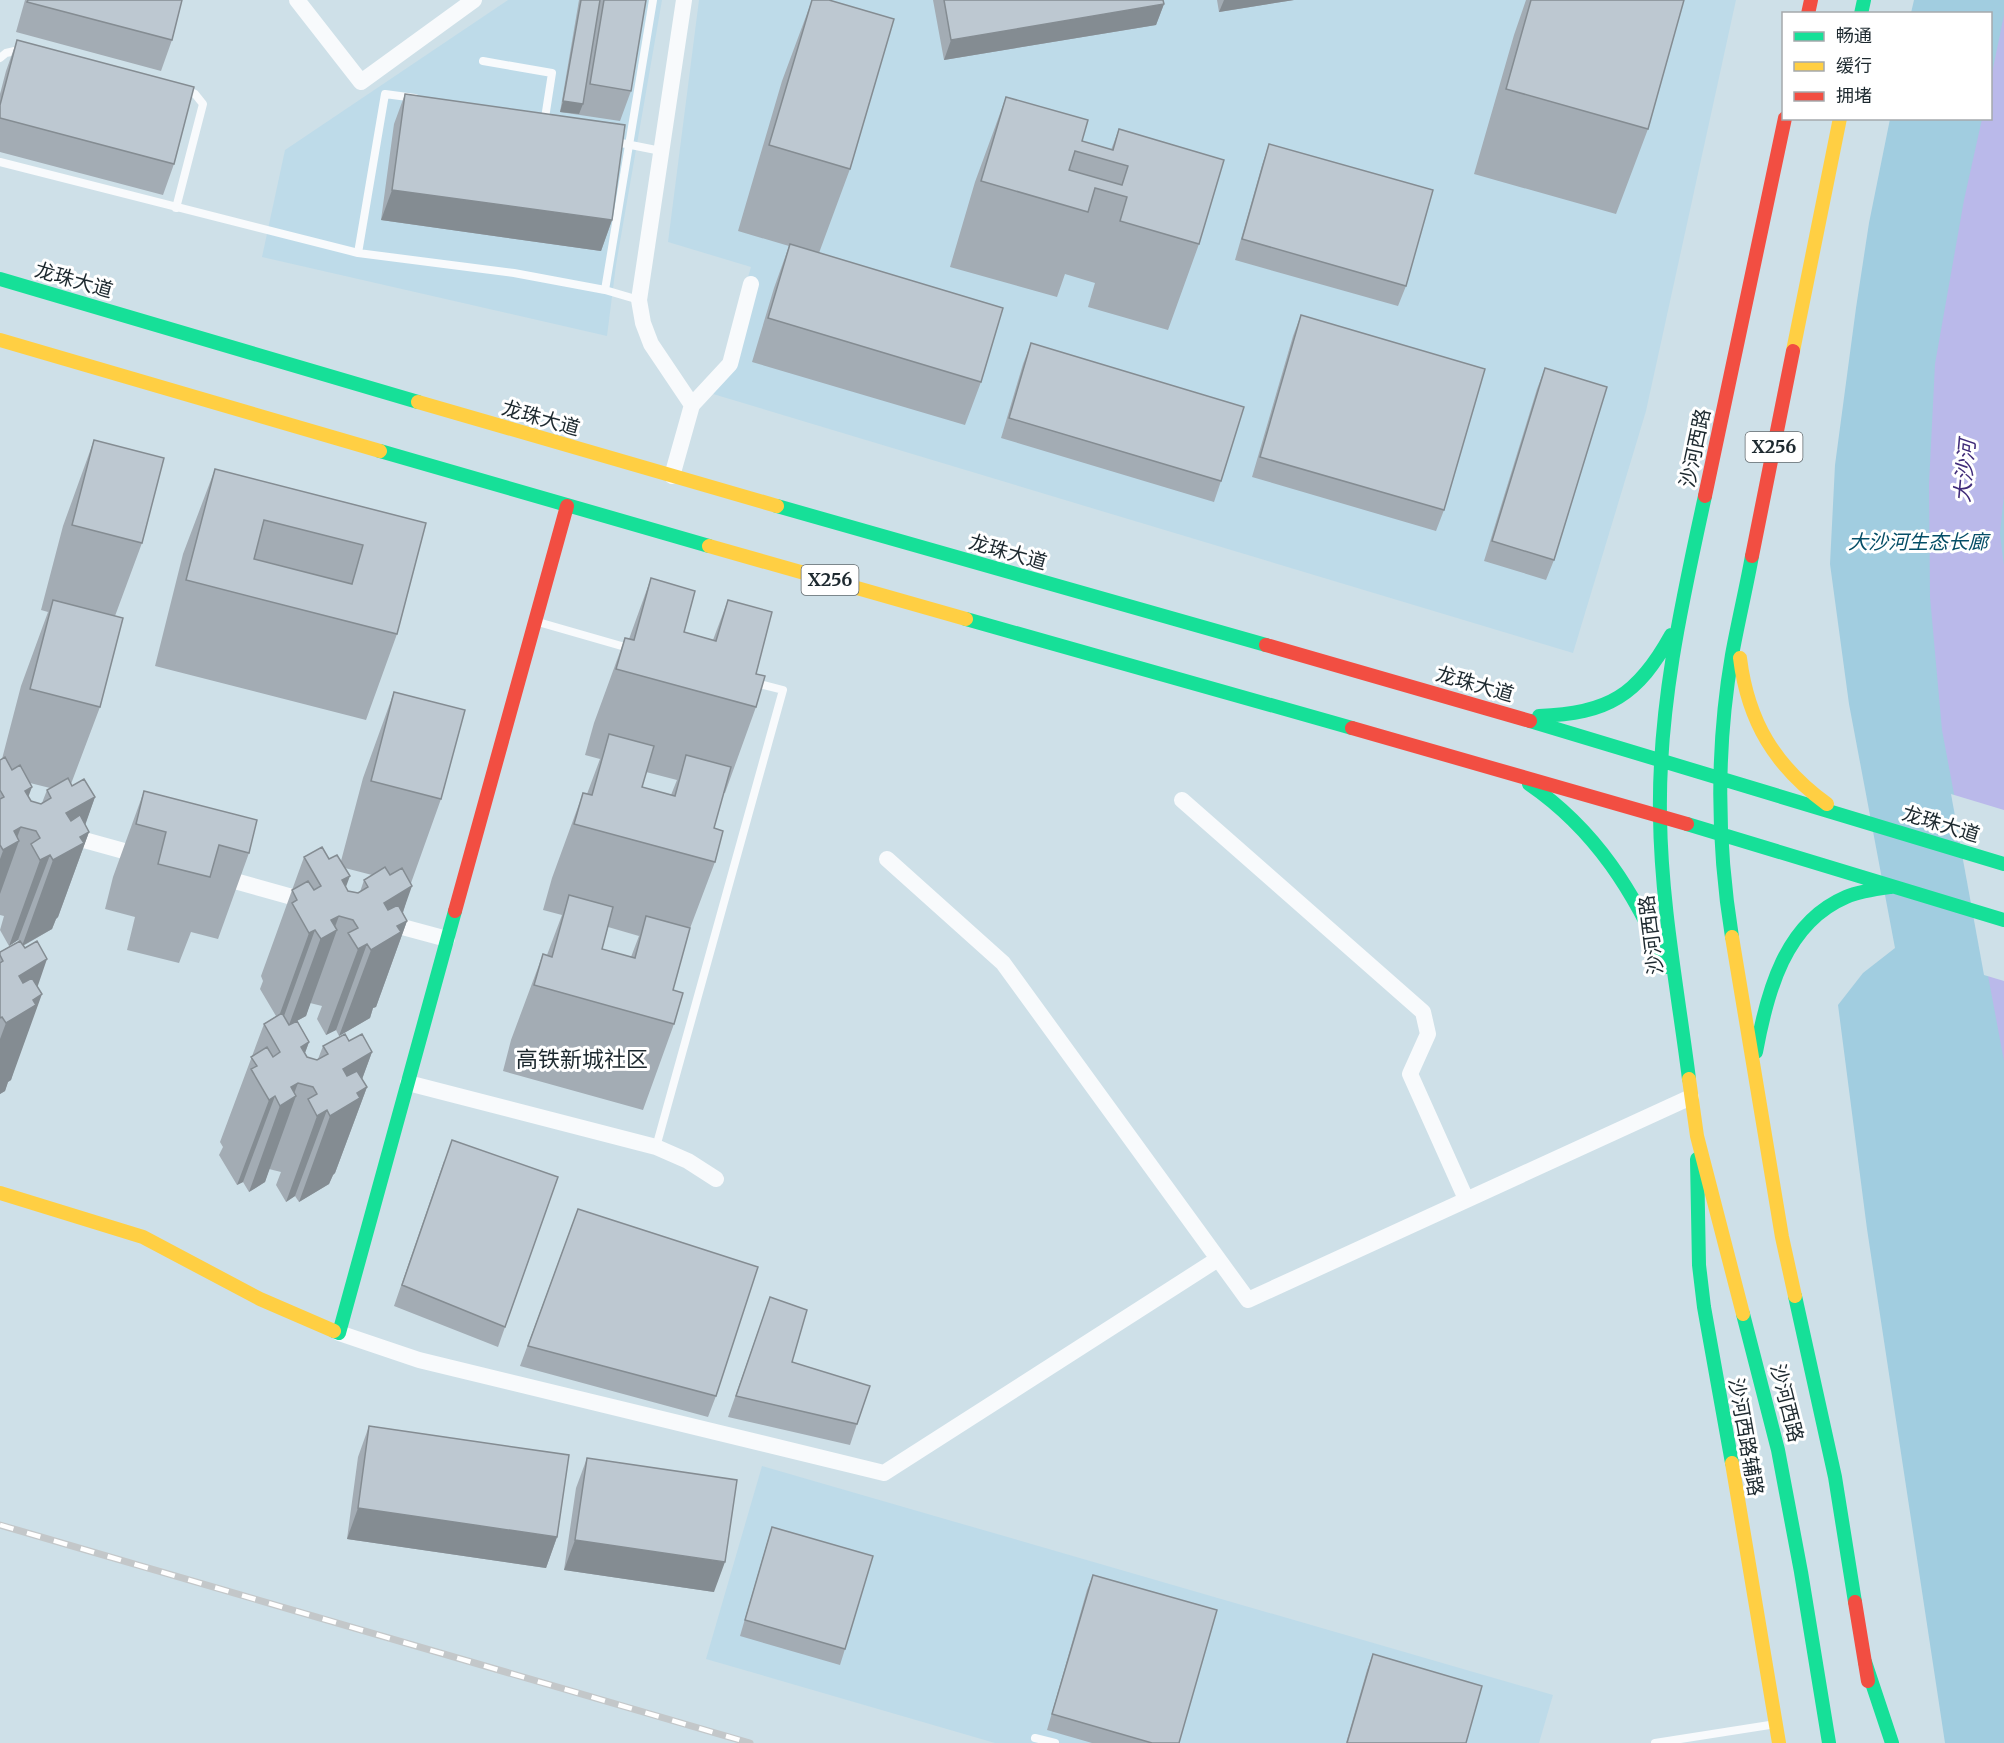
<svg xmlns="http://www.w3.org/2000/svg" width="2004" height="1743" viewBox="0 0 2004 1743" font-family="Merriweather,'Noto Sans SC',serif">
<rect width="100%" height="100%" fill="#cee0e8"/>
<!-- built -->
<path fill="#bedbe9" d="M508,0h154l-46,265 -9,71 -345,-79 23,-107z
M699,0h1037l-90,411 -73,242 -860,-259 38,-127 -83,-25z
M762,1466l791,229 -14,48h-544l-289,-84z"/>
<!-- green -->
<path fill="#a1cde0" d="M1914,0h90v1743h-59l-78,-514 -29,-224 25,-32 32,-25 -46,-244 -19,-140 5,-99 21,-157 13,-85 21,-104 100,-1v-104l-79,-1z"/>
<!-- water -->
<path fill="#bab9ea" d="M2004,15v479l-4,40 4,32v495l-62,-331 -12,-133 -1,-113 6,-120 29,-164 18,-81 8,-1 1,-40z"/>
<!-- pier -->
<path fill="#cee0e8" d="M1951,794l53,16v171l-20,-6z"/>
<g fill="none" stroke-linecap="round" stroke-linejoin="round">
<!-- lane -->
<path stroke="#f8fafc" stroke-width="8" d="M0,58l6,-5 17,-4
M483,61l69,12 -7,45
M611,141l50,10
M0,162l358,91 156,20 91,17 34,10
M176,208l27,-104 -8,-10 -11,-5
M358,253l27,-159 30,4
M605,290l48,-290
M538,622l94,27
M656,1147l127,-457 -31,-8
M1035,1738l20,5
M1655,1743l121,-19"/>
<!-- street -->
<path stroke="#f8fafc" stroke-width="16" d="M297,0l64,82 113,-82
M684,0l-45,300 4,23 8,21 41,61
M672,476l20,-71 38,-41 21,-80
M1182,800l241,212 5,22 -18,40 56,125
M66,835l76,21
M887,859l116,104 245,337 443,-203
M217,876l93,26
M384,922l63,17
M408,1083l248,64 32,14 28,18
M339,1333l80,27 465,113 334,-214"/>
<!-- fast -->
<path stroke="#16e098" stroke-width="14" d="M1861,14l3,-14
M0,279l418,123
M380,451l329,95
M777,506l489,139
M966,619l386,109
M1539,716c69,-2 99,-21 132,-81
M1530,721l474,143
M1529,784c67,46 106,109 138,183
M1687,824l317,96
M1732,937c-15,-93 -16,-189 0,-282 6,-33 14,-66 20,-99
M1756,1052c11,-60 29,-129 90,-155 14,-6 30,-8 45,-10
M1689,1079c-11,-87 -28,-175 -29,-263 -2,-108 22,-215 45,-320
M1697,1159l2,106 5,42 28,156
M1795,1296l40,181 20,125
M1743,1314l35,136 23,122 28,171
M334,1331l5,2 116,-422
M1865,1662l27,81"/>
<!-- slow -->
<path stroke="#ffcf43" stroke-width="14" d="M0,340l380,111
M1793,351l47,-233
M418,402l359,104
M709,546l257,73
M1740,658c8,64 35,108 87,146
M1732,937l50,300 13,59
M1689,1079l8,57 46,178
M0,1193l143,44 117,62 74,32
M1732,1463l47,280"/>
<!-- jam -->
<path stroke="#f24e42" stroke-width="14" d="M1808,14l3,-14
M1705,496l80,-378
M1752,556l41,-205
M1266,645l264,76
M1352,728l335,96
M455,911l112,-405
M1855,1602l13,79"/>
<!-- rail casing -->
<g stroke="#c3c7c9" stroke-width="7">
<path id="rail" d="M0,1525l750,218"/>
</g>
<!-- rail -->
<use href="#rail" stroke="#fff" stroke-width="4.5" stroke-dasharray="14" stroke-linecap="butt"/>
</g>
<!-- wall -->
<path fill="#a3acb4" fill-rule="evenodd" d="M25,0h157l-10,40 -11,31 -145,-39z
M579,0h67l-15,91 -11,30 -60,-9z
M812,0l38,169 -31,84 162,129 -16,43 -213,-63 22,-74 15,-42 -51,-15 44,-150z
M933,0h230l1,4 -8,21 -212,35z
M1217,0h77l-75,12z
M1526,0h5l117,129 -32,85 -142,-40 40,-139z
M17,40l157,124 -11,31 -163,-43v-58l6,-23z
M405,94l207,126 -11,31 -220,-31 13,-96z
M1006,97l76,44 29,9 8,-21 80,115 -31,86 -80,-23 7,-24 -30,-9 -8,23 -107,-30 25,-85z
M1269,144l137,142 -8,20 -163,-46 27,-95z
M1301,315l143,195 -8,21 -184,-54 41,-141z
M1031,343l190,138 -7,21 -213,-64 22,-74z
M1545,368l9,192 -8,20 -62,-19 53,-172z
M94,440l48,103 -27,73 -15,91 -29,77 1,2 23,11 -10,27 4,8 -31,85 -2,2 -4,10 -29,17 15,41 -27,93 -3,2 -3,9 -5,3v-142l19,-11 -1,-1 -9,6 -9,-16 4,-14 -4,-1v-155l2,-1 19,-73 27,-74 -7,-2 22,-84zM30,783l20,5 -3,2 -5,13 -1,1 -10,-3 -3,-4z
M215,469l211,54 -29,111 -31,86 -211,-54 28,-112z
M651,578l33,54 29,8 15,-40 28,74v33l-31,86h-2l-9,35 1,34 -26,69 -16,59 1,34 -31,86 -140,-39 8,-31 32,-86 4,1 15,-40 -19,-5 9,-32 31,-85 4,1 13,-35 -15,-4 9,-32 31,-85 4,1zM646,772l31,8 -6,15 -29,-8zM608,927l31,9 -8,21 -29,-8z
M394,692l47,107 -30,84 -8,30 4,8 -31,86 -3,1 -3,10 -31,18 -3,-6 -10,5 -9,-16 5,-13 -12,-3 -4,13 -9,5 12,21 -4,11 2,4 10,3 1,-1 5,-13 26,-5 23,11 -10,27 5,8 -32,86 -2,2 -4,9 -30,18 -4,-6 -9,6 -10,-17 5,-13 -12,-3 -4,13 -16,10 -6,-10 -6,3 -18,-30 4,-8 -3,-5 44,-118 12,-8 -16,-27 3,-8 -2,-5 43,-119 25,2 12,2 22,-83zM345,868l27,7 -8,5 -4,12 -2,1 -10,-2 -2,-4z
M144,791l105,62 -31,86 -27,-7 -12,31 -52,-13 8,-33 -30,-8 8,-32z
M444,1161l114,16 -60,170 -104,-41z
M578,1209l138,187 -8,21 -188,-51z
M763,1317l29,45 65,62 -7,21 -122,-28z
M369,1426l188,111 -11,31 -199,-29 11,-82z
M587,1458l127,134 -150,-22 12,-82z
M772,1527l73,122 -5,16 -100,-29 27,-93z
M1093,1575l86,168h-87l-45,-13 40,-140z
M1373,1654l93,89h-120l21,-73z"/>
<!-- shaded-wall -->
<path fill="#848c92" d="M1224,0h70l-75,12z
M1164,4l-8,21 -212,35 7,-20z
M563,101l20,3 -4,10 -19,-2z
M392,190l220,30 -11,31 -220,-31z
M32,787l-16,43 5,-3 -6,16 4,-2 -19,53v-35l25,-68z
M95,797l-14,40 8,-5 -31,85 -2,2 -4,10 -30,17 31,-86 13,-47z
M50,855l-32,85 -9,6 31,-86z
M350,876l-16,43 5,-3 -6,16 4,-2 -31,86 -17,9 53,-145z
M412,886l-14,40 9,-5 -31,86 -3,1 -3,10 -31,18 32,-86 13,-47z
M315,930l-31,86 -6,3 31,-86z
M367,944l-31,86 -10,5 32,-86z
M47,959l-14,41 9,-6 -31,86 -3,2 -3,9 -5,3v-55l6,-16 13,-47z
M309,1042l-16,43 5,-2 -6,16 4,-3 -31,86 -16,10 52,-145z
M372,1052l-15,41 10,-6 -32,86 -2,2 -4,9 -30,18 31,-86 13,-47z
M275,1096l-32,86 -6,3 32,-85z
M327,1110l-32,86 -9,6 31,-86z
M358,1508l199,29 -11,31 -199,-29z
M575,1540l150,22 -11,30 -150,-22z"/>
<!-- building -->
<path fill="#bdc8d1" stroke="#848c92" stroke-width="1.5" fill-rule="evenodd" d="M28,0h154l-10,40 -145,-38z
M581,0h19l-17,104 -20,-3z
M604,0h42l-15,91 -41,-7z
M812,0h17l65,19 -44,150 -81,-24z
M944,0h219l1,4 -213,36z
M1531,0h153l-36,129 -142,-40z
M17,40l177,47 -20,77 -174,-46v-13z
M405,94l220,31 -13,95 -220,-30z
M1006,97l82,23 -6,21 31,9 6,-21 105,31 -25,84 -79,-23 7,-24 -32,-9 -7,24 -107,-31zM1075,151l53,15 -6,19 -53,-15z
M1269,144l164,46 -27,96 -164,-47z
M790,244l213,64 -22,74 -213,-64z
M1301,315l184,54 -41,141 -184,-53z
M1031,343l213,64 -23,74 -212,-63z
M1545,368l62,19 -53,173 -62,-19z
M94,440l70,18 -22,85 -70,-18z
M215,469l211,54 -29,111 -211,-54zM264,520l99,25 -11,39 -98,-25z
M651,578l44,13 -11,41 32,9 12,-41 44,12 -16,62 9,2 -9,31 -140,-38 9,-31 9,2z
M53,600l70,18 -23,89 -70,-18z
M394,692l71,18 -24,89 -70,-18z
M609,734l45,12 -12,41 33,9 11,-41 45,12 -17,61 9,3 -8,31 -141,-38 9,-31 9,2z
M5,757l7,13 8,-5 12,22 -7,4 6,10 10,3 10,-6 -4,-8 21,-12 4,8 12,-7 11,18 -29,16 5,8 9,-6 9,17 -9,5 4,6 -31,17 -3,-5 -10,5 -9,-16 9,-6 -4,-7 -15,-4 -7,4 5,10 -16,9 -3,-5v-46l4,-2 -4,-7v-30z
M144,791l113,29 -8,33 -30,-8 -9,32 -52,-13 8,-32 -30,-8z
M322,847l7,12 8,-4 13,21 -8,4 6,11 10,2 10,-6 -4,-7 21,-13 5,8 12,-7 10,18 -28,17 4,7 10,-5 9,16 -10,5 4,6 -30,18 -4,-6 -9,5 -10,-16 10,-5 -5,-8 -14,-4 -8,4 6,10 -16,9 -6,-9 -6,3 -17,-30 5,-3 -5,-10 16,-9 6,9 7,-4 -17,-29z
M569,895l44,12 -11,42 33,9 11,-42 44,12 -17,62 10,3 -9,31 -140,-39 9,-31 9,3z
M20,941l5,7 12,-7 10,18 -28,17 4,7 9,-5 10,16 -9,6 3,5 -30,18 -4,-6 -2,1v-55l3,-2 -3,-6v-3z
M282,1013l7,12 8,-4 12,21 -8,5 6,10 10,3 11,-6 -5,-8 22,-12 4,7 13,-7 10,18 -29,17 4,7 10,-5 10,16 -10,6 3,5 -30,18 -3,-6 -10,6 -9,-17 9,-5 -4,-7 -15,-4 -7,4 5,9 -16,10 -5,-10 -6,4 -18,-31 6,-3 -6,-9 16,-10 6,10 7,-5 -16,-28z
M452,1140l106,37 -53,150 -103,-42z
M578,1209l180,58 -42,129 -188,-50z
M770,1297l37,13 -15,52 78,24 -13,38 -121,-28z
M369,1426l200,29 -12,82 -199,-29z
M587,1458l150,22 -12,82 -150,-22z
M772,1527l101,29 -28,93 -100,-29z
M1093,1575l124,35 -38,133h-27l-100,-29z
M1373,1654l109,32 -16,57h-119z"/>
<g text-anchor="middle" stroke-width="6" stroke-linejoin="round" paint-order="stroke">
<!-- shield labels -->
<g fill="#fff" stroke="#61696d" stroke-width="1.5">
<rect x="1745.5" y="432" width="57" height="30" rx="4.5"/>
<rect x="801.5" y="565" width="57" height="30" rx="4.5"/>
</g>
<g font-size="18" font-weight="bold" fill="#1d292f">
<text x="1774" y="453">X256</text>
<text x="830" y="586">X256</text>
</g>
<!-- street labels -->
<g font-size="20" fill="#1d292f" stroke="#fff">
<text transform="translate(74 280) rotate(16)" y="7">龙珠大道</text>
<text transform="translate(541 418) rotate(16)" y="7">龙珠大道</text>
<text transform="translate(1695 448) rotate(-78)" y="7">沙河西路</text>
<text transform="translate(1008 552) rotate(16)" y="7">龙珠大道</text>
<text transform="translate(1475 684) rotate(16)" y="7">龙珠大道</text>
<text transform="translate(1941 824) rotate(17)" y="7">龙珠大道</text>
<text transform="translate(1651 935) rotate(-97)" y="7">沙河西路</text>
<text transform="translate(1787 1403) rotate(76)" y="7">沙河西路</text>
<text transform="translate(1746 1437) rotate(80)" y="7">沙河西路辅路</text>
</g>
<!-- park labels -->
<g font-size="20" font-style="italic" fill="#054e67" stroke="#fff">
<text x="1918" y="549">大沙河生态长廊</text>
</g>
<!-- water labels -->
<g font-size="21" font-style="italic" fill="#402c79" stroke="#fff">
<text transform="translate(1965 471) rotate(-85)" y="7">大沙河</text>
</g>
<!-- quarter labels -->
<g font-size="22" fill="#1d292f" stroke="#fff">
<text x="582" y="1067">高铁新城社区</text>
</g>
</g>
<!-- legend -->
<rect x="1782" y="12" width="210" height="108" fill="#ffffff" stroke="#a5a9ac" stroke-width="1.5"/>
<rect x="1794" y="32" width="30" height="9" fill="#16e098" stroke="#a5a9ac" stroke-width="1.5"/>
<text x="1836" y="42" font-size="18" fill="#1d292f">畅通</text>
<rect x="1794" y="62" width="30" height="9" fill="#ffcf43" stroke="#a5a9ac" stroke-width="1.5"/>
<text x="1836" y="72" font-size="18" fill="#1d292f">缓行</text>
<rect x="1794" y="92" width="30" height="9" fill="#f24e42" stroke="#a5a9ac" stroke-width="1.5"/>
<text x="1836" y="102" font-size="18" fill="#1d292f">拥堵</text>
</svg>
